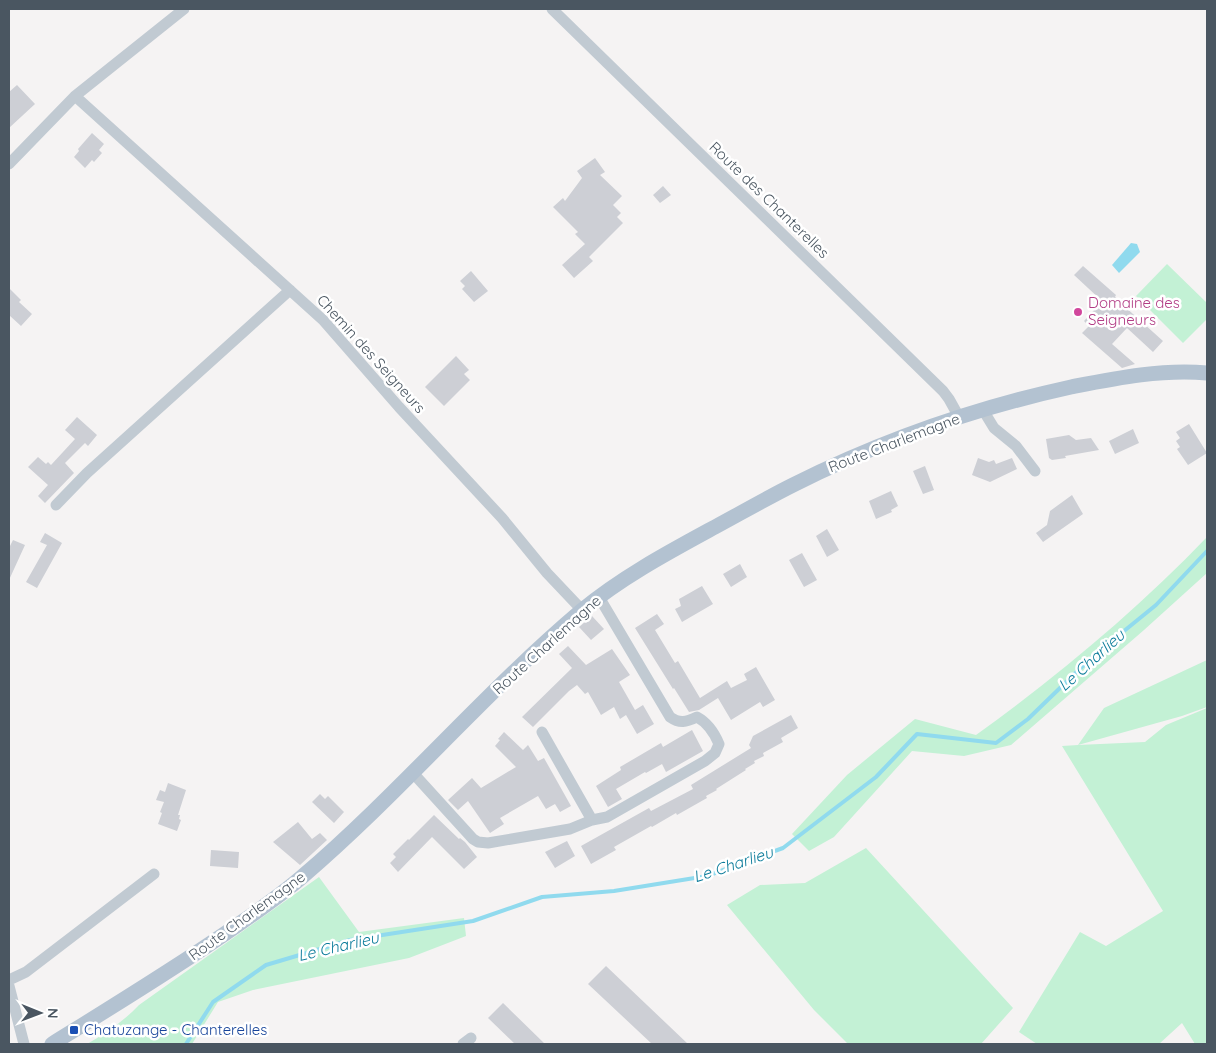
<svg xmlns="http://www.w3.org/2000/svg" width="1216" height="1053" viewBox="0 0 1216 1053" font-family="Quicksand,sans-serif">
<rect width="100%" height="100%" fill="#f5f3f3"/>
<!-- green -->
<path fill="#c3f1d5" d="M1167,264l40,39v16l-24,24 -47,-47z
M1207,537v36l-63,57 -133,115 -47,11 -52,-5 -78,86 -25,14 -17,-17 55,-59 68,-56 61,16c81,-58 162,-126 231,-198z
M1207,660v47l-25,9 -104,29 67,-3 21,-17 41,-17v336h-12l-13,-21 -23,21h-122l-18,-12 61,-100 26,14 57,-35 -101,-165 16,-1 26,-37z
M866,848l147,160 -32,36h-133l-34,-34 -87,-105 33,-20 45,-2z
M319,877l40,55 105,-14 2,18 -57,22 -156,32 -35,12 -26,42h-105c19,-11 37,-23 52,-39z"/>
<!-- water -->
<path fill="#90daee" d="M1131,243l6,1 3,8 -21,21 -7,-8z"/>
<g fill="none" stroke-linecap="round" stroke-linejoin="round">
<!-- stream -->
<path stroke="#90daee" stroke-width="4" d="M186,1044l27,-42 53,-37 84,-25 123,-19 69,-24 72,-6 93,-15 76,-28 93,-71 41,-43 79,9 32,-24 64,-62 64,-52 51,-54"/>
</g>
<!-- building -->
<path fill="#cdcfd5" d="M17,85l18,19 -26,24v-36z
M92,133l12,11 -5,6 3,3 -8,9 -2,-2 -7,8 -11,-11 5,-6 -1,-2z
M595,158l10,14 -5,3 22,21 -9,9 8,8 -4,4 6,6 -34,34 4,4 -19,17 -12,-13 23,-21 -10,-10 3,-2 -25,-25 10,-9 2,3 17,-23 -5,-7z
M663,186l8,9 -11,8 -7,-8z
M1083,266l33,29 -1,2 8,8 40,36 -10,11 -26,-24 -15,16 23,20 -13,4 -40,-35 7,-7 -5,-5 18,-20 -28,-26z
M471,271l17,20 -14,11 -12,-13 3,-3 -5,-5z
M9,288l12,12 -2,2 13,12 -11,12 -12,-11z
M456,356l13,14 -5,4 6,6 -26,26 -19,-19z
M77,417l20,18 -9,11 -3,-3 -20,20 9,10 -29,30 -7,-7 10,-11 -20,-18 10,-10 8,7 2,-2 3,3 24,-26 -10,-9z
M1189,424l18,29 -19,12 -11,-16 3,-2 -4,-6 4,-3 -4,-6z
M1133,429l6,14 -24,11 -6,-13z
M1069,435l7,5 15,-2 8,12 -34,6 1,2 -14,2 -3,-2 -3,-19z
M978,458l11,4 5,-2 2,4 16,-6 5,11 -27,13 -18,-7z
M925,466l9,24 -11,4 -10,-23z
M891,491l7,15 -7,4 1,2 -16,7 -7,-18z
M1072,495l11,19 -40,28 -7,-9 11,-8 3,-14z
M827,529l12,21 -12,7 -11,-21z
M45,533l17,10 -25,45 -11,-6 21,-37 -7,-3z
M13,540l12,5 -16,35v-32z
M802,553l15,27 -13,7 -15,-27z
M740,564l7,13 -16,10 -8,-13z
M702,586l11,18 -31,18 -7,-13 6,-3 -2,-7z
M657,614l7,10 -9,6 20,33 3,-2 22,37 27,-17 4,7 16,-8 -3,-6 12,-7 19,33 -12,7 -3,-5 -29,18 -13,-22 -19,12 -10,2 -15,-24 -1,1 -38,-61z
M592,616l12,13 -13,11 -12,-13z
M568,646l18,19 26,-16 18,26 -11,7 16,28 8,-5 11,19 -17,10 -11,-19 -6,4 -6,-12 -13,8 -13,-23 -3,2 -8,-9 -8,6 -36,36 -11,-10 50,-49 -13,-14z
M791,715l7,13 -17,10 2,4 -20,11 1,3 -10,5 1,2 -10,6 1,1 -30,19 1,1 -11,6 1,2 -30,17 -1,-2 -24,14 -1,-1 -37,21 2,3 -25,14 -10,-18 68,-38 2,3 42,-22 -2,-4 60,-37 -2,-3 4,-9z
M692,730l11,21 -37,21 -4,-8 -16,9 -1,-1 -29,17 6,10 -14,8 -12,-21 25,-16 -1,-3 41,-24 2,4z
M504,732l19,18 5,-5 10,16 6,-3 27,48 -11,6 -5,-8 -9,5 -8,-13 -38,22 4,6 -14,9 -22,-32 -10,9 -10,-10 24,-22 9,10 35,-21 -21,-21 5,-6 -2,-1z
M168,783l18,7 -8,25h2l-1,4 2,1 -4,11 -19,-7 4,-11 -2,-1 4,-10 -8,-2 4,-10 5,2z
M320,794l5,5 3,-3 16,16 -10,11 -22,-21z
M434,815l25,24 1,-1 5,4 12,15 -13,12 -32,-32 -34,35 -8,-9 6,-6 -3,-3 15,-15 1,1z
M298,822l14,17 8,-6 7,7 -27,25 -27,-23z
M567,841l8,15 -20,12 -10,-16z
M211,850l28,2 -1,16 -28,-2z
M606,966l82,78h-36l-64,-60z
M503,1003l42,41h-30l-27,-26z"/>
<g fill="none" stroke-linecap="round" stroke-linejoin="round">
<!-- minor -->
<path stroke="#c1cad2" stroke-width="11" d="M552,9l391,382 6,8 10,18
M75,96l248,224 76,87 103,111 45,55 35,37
M9,164l66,-68 109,-87
M983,410l11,18 22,18 19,25
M56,505l31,-32 203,-183
M542,732l50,88
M413,773l60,66 5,3 10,1 82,-14 22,-9 15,-3 98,-56 10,-8 4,-9c-5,-12 -11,-21 -22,-27 -11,5 -17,7 -27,0l-71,-120
M9,980l17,-8 128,-98
M9,986l15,58
M463,1044l8,-6"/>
<!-- major -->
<path stroke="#b3c2d1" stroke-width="15" d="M52,1044c58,-36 117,-72 174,-111 26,-18 53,-36 77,-57 97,-83 180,-182 278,-265 41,-34 88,-59 134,-84 26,-14 52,-29 78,-42 88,-44 182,-77 278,-98 46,-9 90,-18 136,-14"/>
</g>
<!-- markers -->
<circle fill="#d1479c" stroke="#fff" stroke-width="2" cx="1078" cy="312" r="5"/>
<rect fill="#1a4fb4" stroke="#fff" stroke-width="2" x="69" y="1025" width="10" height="10" rx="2.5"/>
<g text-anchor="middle" stroke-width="5" stroke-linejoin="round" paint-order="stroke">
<!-- street labels -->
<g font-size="15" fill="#4a5661" stroke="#fff">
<text transform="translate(769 200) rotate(44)" y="5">Route des Chanterelles</text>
<text transform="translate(371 354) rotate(48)" y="5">Chemin des Seigneurs</text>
<text transform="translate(894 443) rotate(-21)" y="5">Route Charlemagne</text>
<text transform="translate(547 645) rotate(-42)" y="5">Route Charlemagne</text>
<text transform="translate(247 916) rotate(-36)" y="5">Route Charlemagne</text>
</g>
<!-- hotel labels -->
<g font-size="15" fill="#b23c85" stroke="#fff" text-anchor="start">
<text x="1088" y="308">Domaine des<tspan x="1088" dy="17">Seigneurs</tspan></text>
</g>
<!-- transit labels -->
<g font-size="15" fill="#164399" stroke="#fff" text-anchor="start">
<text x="84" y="1035">Chatuzange - Chanterelles</text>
</g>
<!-- water labels -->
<g font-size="16" font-style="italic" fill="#0c7c9b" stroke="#fff">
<text transform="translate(1091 660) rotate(-42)" y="6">Le Charlieu</text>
<text transform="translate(733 864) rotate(-18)" y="6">Le Charlieu</text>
<text transform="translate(338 946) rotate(-13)" y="6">Le Charlieu</text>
</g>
</g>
<!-- border -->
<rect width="1216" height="1053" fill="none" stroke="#4a5661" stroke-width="20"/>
<!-- north arrow -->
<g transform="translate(40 1013) rotate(91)" stroke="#ffffff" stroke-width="4" paint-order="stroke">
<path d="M0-4L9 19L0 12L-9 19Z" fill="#4a5661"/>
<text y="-8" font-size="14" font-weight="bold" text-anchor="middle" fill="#4a5661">N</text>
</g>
</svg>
